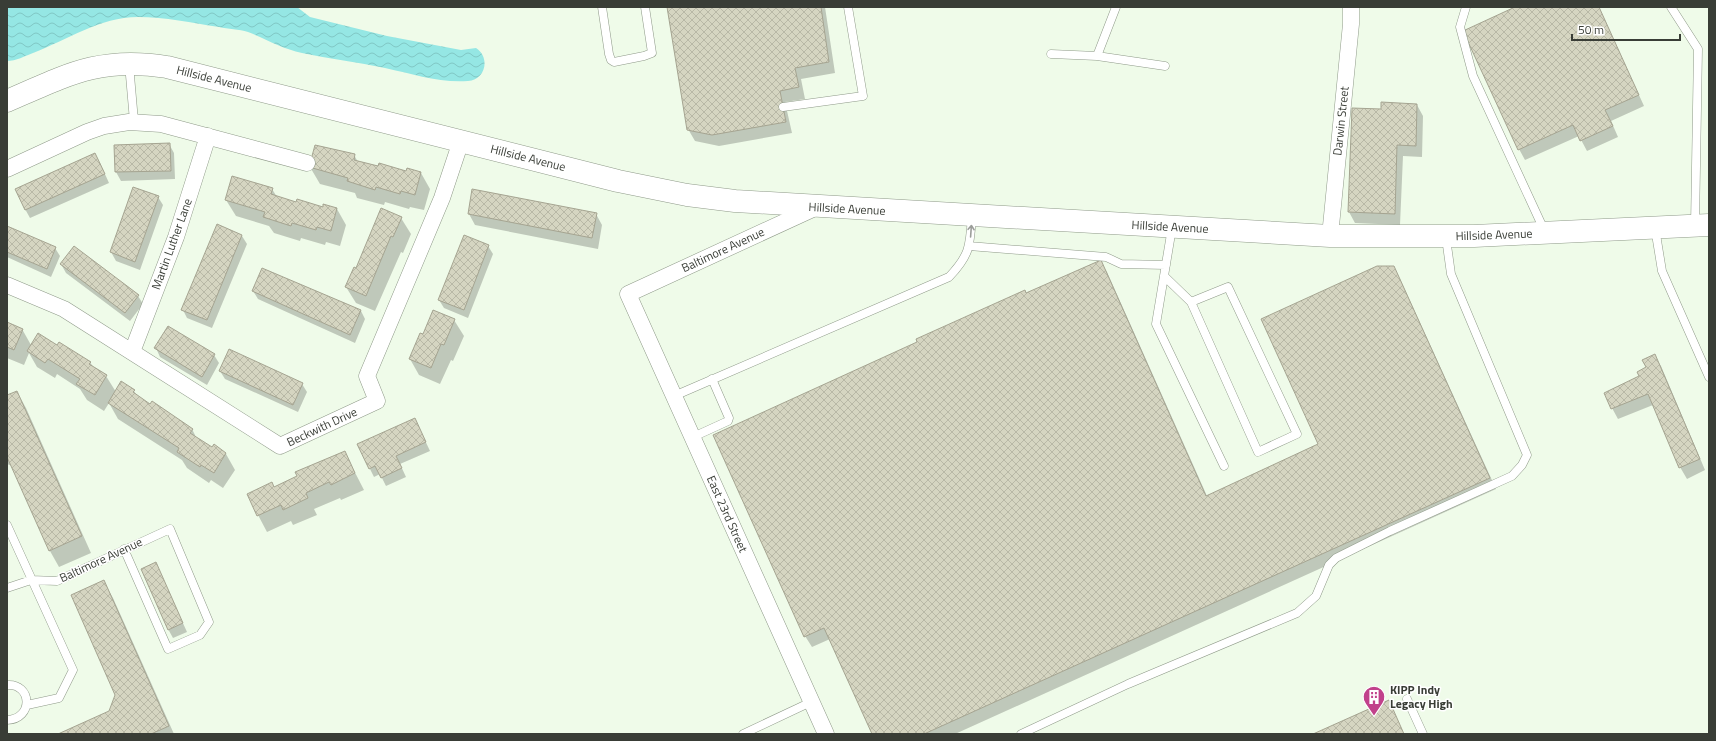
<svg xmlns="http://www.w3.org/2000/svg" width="1716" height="741" viewBox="0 0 1716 741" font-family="'Titillium Web',sans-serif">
<defs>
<pattern id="water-waves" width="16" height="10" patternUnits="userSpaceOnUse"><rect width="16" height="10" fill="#95e7e4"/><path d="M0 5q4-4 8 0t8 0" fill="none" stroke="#81c7c4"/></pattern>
<pattern id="building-cross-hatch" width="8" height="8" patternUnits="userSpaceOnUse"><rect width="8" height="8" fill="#d5d5c1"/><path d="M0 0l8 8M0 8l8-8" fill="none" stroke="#b8b8a6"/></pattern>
</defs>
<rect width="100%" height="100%" fill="#effbe9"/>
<!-- water -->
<path fill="url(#water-waves)" d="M7,7h290l13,10 77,19 74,14 15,-2c15,10 9,32 -8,33 -29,2 -55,-7 -83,-13 -27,-6 -56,-9 -83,-15 -19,-4 -36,-14 -54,-21 -9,-3 -20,-3 -29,-5 -27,-4 -54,-10 -81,-10 -38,0 -71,23 -105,36 -8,3 -17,8 -26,8z"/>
<!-- shadow -->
<path fill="#0003" d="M668,7h157l10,66 -34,6 4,20 -20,3 7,31 -73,13 -24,-5 -7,-12z
M1518,7h81l45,99 -33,15 7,16 -31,14 -8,-15 -54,24 -6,-11z
M1417,105l6,11 -1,41 -19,-1 -3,69 -45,-2 -6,-11 33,-102z
M169,144l5,9 1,26 -54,2 -5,-9 -1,-26z
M354,155l4,7 49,10 14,1 9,16 -6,21 -14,-3 -1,2 -24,-7 -1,3 -27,-7 -2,-5 -35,-9 -10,-17z
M100,163l9,20 -79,35 -5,-9z
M134,188l24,9 5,8 -23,65 -24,-9 -5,-9z
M272,189l5,8 20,6 40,6 9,16 -6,21 -14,-4 -1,3 -24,-7 -1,3 -26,-8 -5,-7 -33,-10 -10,-16z
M469,214h127l6,11 -4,24 -123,-24z
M401,218l10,16 -8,19 -2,-1 -26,59 -19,-8 -10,-16 11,-18z
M7,227l48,21 5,8 -9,21 -44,-20z
M242,236l5,8 -35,84 -25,-10 -4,-8z
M488,246l5,8 -25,64 -24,-10 -5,-8z
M1100,261l7,11 100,224 113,-51 80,-166 96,210 -541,245h-82l-43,-95 -18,8 -7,-11 221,-341z
M61,264l77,32 5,8 -13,17 -64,-48z
M253,291l108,20 4,8 -10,24 -97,-44z
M454,320l10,16 -11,25 -2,-1 -11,24 -21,-9 -9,-16 13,-23z
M7,323l15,6 9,16 26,1 33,16 4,6 12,8 10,16 18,-1 3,5 13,9 42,24 5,10 15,9 2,-2 12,8 9,16 -12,18 -12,-8 -2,3 -22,-15 -5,-8 -64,-41 -9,-16 -5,8 -17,-11 -7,-11 -23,-15 -2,4 -18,-11 -8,-14 -5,12 -17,-7z
M156,348l58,7 5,8 -12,22 -47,-28z
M1654,355l7,11 44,104 -18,9 -7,-12 -27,-62 -35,14 -6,-11 28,-31z
M220,371l82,13 5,8 -9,20 -73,-33z
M17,392l9,16 65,145 -32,14 -9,-16 -38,-85 -5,-2v-67z
M415,419l15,32 -30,13 6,13 -20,9 -6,-12 -6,3 -4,-8z
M345,453l19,37 -23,10 -1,-2 -26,11 3,6 -24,10 -2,-4 -24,11 -9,-17 16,-27z
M156,564l31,68 -14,6 -5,-9z
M104,582l9,16 61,136h-113l49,-22 7,-17z"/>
<!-- building -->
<path fill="url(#building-cross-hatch)" stroke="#a5a491" d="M667,7h154l8,55 -34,6 4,19 -19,4 6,31 -74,13 -25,-5z
M1515,7h84l40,88 -34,15 8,16 -33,15 -7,-16 -55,25 -55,-119z
M1381,102l36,2 -1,42 -19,-1 -2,69 -47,-2 4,-104 29,1z
M170,143l1,28 -56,1 -1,-27z
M315,145l40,9 -1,6 24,6 1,-3 27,8 1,-3 14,4 -6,23 -14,-4 -1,3 -24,-7 -1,3 -28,-9 1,-3 -39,-11z
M95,153l10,21 -80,36 -10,-21z
M232,176l41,12 -2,6 25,8 1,-3 26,8v-3l14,4 -6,23 -14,-4 -1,3 -24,-7 -1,3 -28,-9 2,-5 -40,-12z
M133,187l26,9 -24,66 -25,-10z
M472,189l125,24 -5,25 -124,-24z
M381,208l21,9 -9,20 -2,-1 -25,60 -21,-9 9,-20 2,1z
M217,224l25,11 -35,85 -26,-10z
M7,226l49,21 -9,22 -40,-17z
M464,235l25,10 -25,65 -26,-10z
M74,246l65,49 -14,18 -65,-49z
M1101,260l105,236 112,-52 -57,-125 116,-53h17l96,212 -566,256h-52l-48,-106 -20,9 -91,-202 204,-93 -1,-3 109,-49 1,3z
M262,268l99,42 -11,25 -98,-44z
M433,310l22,9 -11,26 -3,-1 -10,24 -22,-9 11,-26 3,1z
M7,322l16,7 -9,21 -7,-3z
M168,326l47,28 -13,23 -48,-29z
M38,333l19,12 2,-3 32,20 -2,2 18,11 -12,20 -19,-11 4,-5 -32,-20 -3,4 -18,-12z
M229,349l74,34 -10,22 -74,-34z
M1655,354l45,105 -21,9 -31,-74 -37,15 -7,-16 35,-17 -2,-4 9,-5 -4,-7z
M121,381l14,9 -2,2 17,12 2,-3 41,28 -3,4 22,14 2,-3 12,9 -12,20 -13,-8 -1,2 -23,-15 2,-4 -71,-45z
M17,391l65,145 -33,15 -42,-94v-62z
M415,418l11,24 -30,14 6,12 -21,10 -6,-12 -6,3 -12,-25z
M345,451l10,22 -24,12 -2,-3 -23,11 2,5 -25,12 -2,-5 -24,11 -10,-22 25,-12 2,5 23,-11 -2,-4z
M156,562l27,61 -15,7 -27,-61z
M104,580l65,146 -18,8h-93l51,-23 6,-16 -44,-100z
M1389,700l15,34h-91z"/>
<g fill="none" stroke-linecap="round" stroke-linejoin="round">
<!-- lane casing -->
<g stroke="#8f9a89" stroke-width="9">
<path id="lane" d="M602,7l7,47 2,6 3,2 30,-6 8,-3 -7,-46
M1466,7l-6,20 13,49 72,156
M1671,7l27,42 -3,176
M1051,54l46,2 68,10
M1097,56l19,-49
M129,64l5,57
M783,107l80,-11 -15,-89
M1172,228l-16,96 68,142
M1655,228l7,43 47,106
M969,246l137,11 15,7 45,1
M1164,276l27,26 67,150 39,-18 -69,-147 -37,15
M674,396l275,-119c21,-22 21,-31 23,-61
M693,437l35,-16 1,-3 -17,-39
M7,525l66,145 -14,28 -32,7
M7,588l24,-8 26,1 113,-52 39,93 -9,13 -32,14 -44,-100
M7,685c25,-2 27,34 0,35
M1407,699l16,35
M743,734l68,-32
M1021,734l107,-50 169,-71 19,-17 13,-31 7,-7 54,-27 122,-55 10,-11 5,-10 -76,-181 -5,-36"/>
</g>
<!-- street casing -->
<g stroke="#8f9a89" stroke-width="17">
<path id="street" d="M7,169l80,-37 17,-6 25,-4 32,2 146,39
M817,207l-189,87 198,440
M1330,236l21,-212v-17
M7,285l57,24 216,137 97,-45 -10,-25 75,-178 19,-57
M132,352l44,-115 32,-101"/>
</g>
<!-- secondary casing -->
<g stroke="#8f9a89" stroke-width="23">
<path id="secondary" d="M7,101c60,-26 93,-45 160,-34l451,114 69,14 48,6 595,35h144l235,-11"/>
</g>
<!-- lane -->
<use href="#lane" stroke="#fff" stroke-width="8"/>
<!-- street -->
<use href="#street" stroke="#fff" stroke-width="16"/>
<!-- secondary -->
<use href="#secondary" stroke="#fff" stroke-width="22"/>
</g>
<!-- one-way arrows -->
<defs><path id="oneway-shaft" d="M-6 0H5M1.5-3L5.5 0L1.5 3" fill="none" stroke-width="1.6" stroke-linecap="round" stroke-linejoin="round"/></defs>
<use stroke="#9c9e9a" href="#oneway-shaft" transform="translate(971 231) rotate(-86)"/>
<!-- icons -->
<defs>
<g id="building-pin" transform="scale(1.15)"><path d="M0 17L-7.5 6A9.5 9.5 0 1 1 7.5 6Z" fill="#c1418b" stroke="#fff"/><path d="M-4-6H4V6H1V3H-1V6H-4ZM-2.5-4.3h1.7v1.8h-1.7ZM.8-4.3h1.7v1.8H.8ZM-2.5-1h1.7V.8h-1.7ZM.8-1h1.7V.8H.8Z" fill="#fff"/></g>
</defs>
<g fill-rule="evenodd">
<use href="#building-pin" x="1374" y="697"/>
</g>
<g text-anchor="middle" stroke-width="3" stroke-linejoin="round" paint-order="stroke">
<!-- street labels -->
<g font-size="12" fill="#393d36" stroke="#fff">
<text transform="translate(214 79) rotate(14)" y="4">Hillside Avenue</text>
<text transform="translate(1341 121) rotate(-84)" y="4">Darwin Street</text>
<text transform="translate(528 158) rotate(14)" y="4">Hillside Avenue</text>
<text transform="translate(847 209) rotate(3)" y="4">Hillside Avenue</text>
<text transform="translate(1170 227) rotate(3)" y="4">Hillside Avenue</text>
<text transform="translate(1494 235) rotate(-2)" y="4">Hillside Avenue</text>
<text transform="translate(172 244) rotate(-70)" y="4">Martin Luther Lane</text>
<text transform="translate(723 250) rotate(-25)" y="4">Baltimore Avenue</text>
<text transform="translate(322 427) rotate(-25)" y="4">Beckwith Drive</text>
<text transform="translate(727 514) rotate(66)" y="4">East 23rd Street</text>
<text transform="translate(101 560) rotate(-25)" y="4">Baltimore Avenue</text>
</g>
<!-- poi labels -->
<g font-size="12" font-weight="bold" fill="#393d36" stroke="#fff" text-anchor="start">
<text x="1390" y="694">KIPP Indy<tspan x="1390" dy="14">Legacy High</tspan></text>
</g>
</g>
<!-- border -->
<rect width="1716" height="741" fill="none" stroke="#393d36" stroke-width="16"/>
<!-- scale -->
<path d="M1572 34v6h108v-6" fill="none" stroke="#393d36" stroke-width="2"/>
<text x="1578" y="34" font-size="12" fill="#393d36" stroke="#ffffff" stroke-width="3" paint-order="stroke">50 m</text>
</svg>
